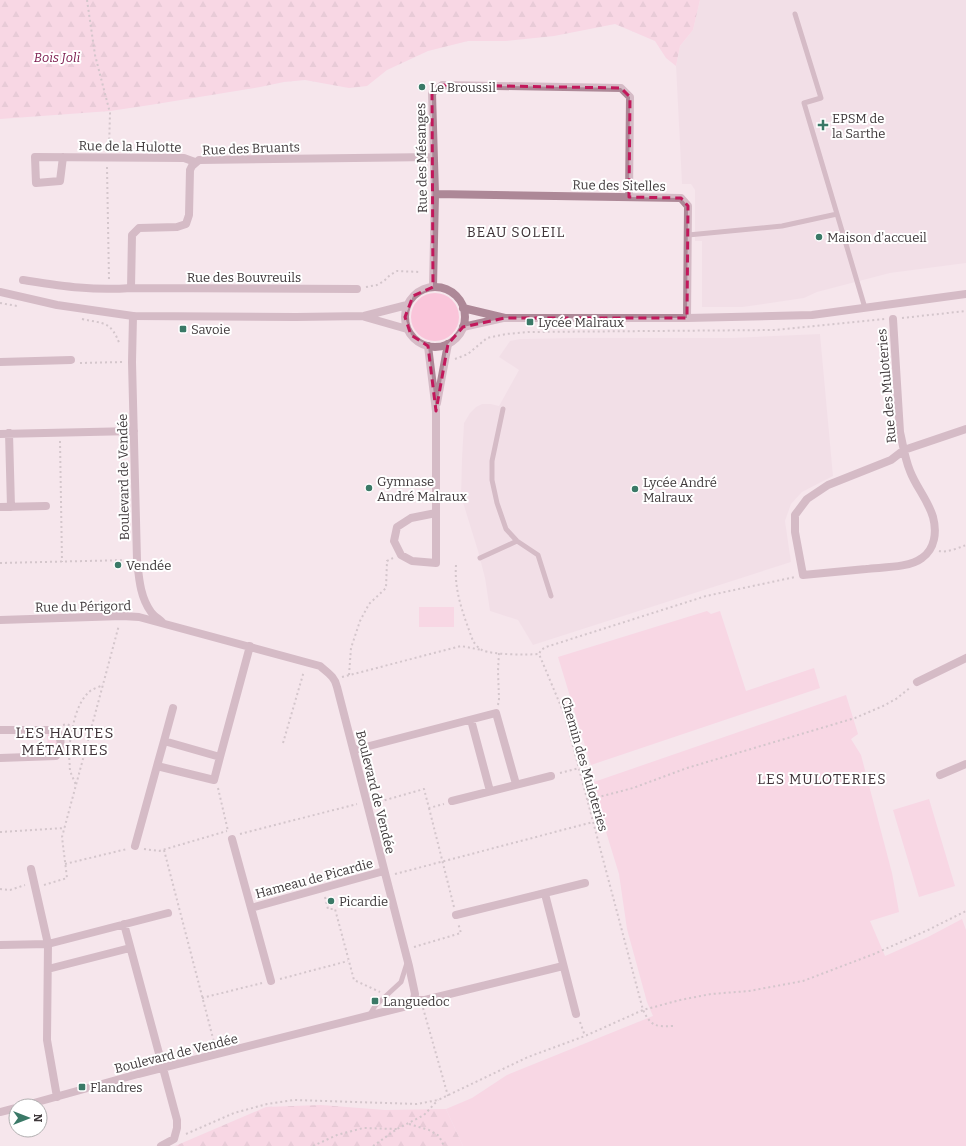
<svg xmlns="http://www.w3.org/2000/svg" width="966" height="1146" viewBox="0 0 966 1146" font-family="Bitter,serif">
<defs>
<pattern id="forest-firs" width="22" height="20" patternUnits="userSpaceOnUse"><rect width="22" height="20" fill="#fac5da"/><path d="M5 1l3.5 6h-7zM16 11l3.5 6h-7z" fill="#d7aabc"/></pattern>
</defs>
<rect width="100%" height="100%" fill="#f6e6ec"/>
<!-- built -->
<path fill="#eed8e1" d="M700,0h266v263l-76,10 -73,19 -13,6 -61,9h-41v-66h-7v-51l-4,-6h-9l-6,-118 4,-20 13,-16z
M820,334l13,142 -31,16 -11,12 -6,17 6,41 -258,83 -15,-25 -28,-9 -5,-33 -7,-27 -17,-55 1,-38 2,-35 6,-10 6,-6 6,-3h9l8,2 20,-36 -20,-13 11,-16 10,-2 54,-1h157z"/>
<!-- grass -->
<path fill="#fac5da" d="M411 317a24 24 0 1 1 48 0a24 24 0 1 1-48 0Z
M419,607h35v20h-35z
M707,611l4,3 9,-3 26,80 68,-23 6,20 -229,77 -33,-108z
M846,695l12,39 -7,5 10,16 31,118 7,39 -29,9 15,35 43,-19 34,-18 4,11v216h-503l-17,-37 26,-11 35,-23 146,-59 -6,-14 -20,-73 -8,-55 -28,-91z
M47,730c13,8 13,17 1,26z
M929,799l26,87 -36,11 -26,-87z"/>
<!-- forest -->
<path fill="url(#forest-firs)" d="M0,0h700l-7,30 -13,16 -4,20 -10,-8 -11,-17 -40,-17 -61,12 -48,5h-38l-40,10 -41,19 -20,16 -18,2 -44,-8 -21,2 -24,5 -110,18 -40,6 -110,8z
M321,1105l64,5 61,-1 17,37h-288l91,-39z"/>
<g fill="none" stroke-linecap="round" stroke-linejoin="round">
<!-- path -->
<path stroke="#aa9fa3" stroke-width="2" stroke-dasharray="2 3" stroke-linecap="butt" d="M87,0l8,55 15,58 -1,35
M107,167l2,113
M366,287l11,-2 7,-4 6,-6 7,-4 24,1
M0,303l17,3
M902,318l64,-7
M82,319c23,5 29,2 38,26
M455,359l13,-5 19,-16 19,-4 22,-2 246,-2 111,-11
M80,363l43,-1
M60,441l2,121
M939,551c8,2 19,-3 27,-6
M0,563l129,-3
M456,565c-2,27 8,51 17,76 2,3 5,7 9,9 10,5 45,5 57,4
M349,675l2,-27 9,-27 9,-17 17,-16 1,-27 6,-3
M342,677l119,-31 21,4
M498,705l1,-6 -1,-28 1,-19
M63,725l4,-1 6,3
M70,742c3,-17 6,-38 19,-50 3,-3 10,-5 14,-7
M283,743l21,-72
M69,753l1,18 6,14
M560,773l19,-5
M218,788l10,43
M587,800l46,-12 54,-20 168,-50 28,-12 13,-7 15,-12
M375,803l49,-14 5,19 15,-4
M429,808l25,99
M0,832l65,-4
M240,834l117,-30
M144,849l15,2 68,-20
M164,850l51,196
M65,864l62,-15
M395,874l198,-52
M44,885l23,-7 -5,-41 57,-212
M0,889l10,1 15,-5
M325,897l3,12h7l19,71 26,12
M414,947l47,-14 -3,-10
M280,979l68,-18
M202,998l60,-15
M423,1008l25,88
M580,1022l5,14
M673,1026c-18,1 -22,0 -30,-16l-78,-294 -26,-62 2,-4 5,-3 160,-51 89,-19
M409,1124l20,6 10,6 5,10
M186,1134l48,-21 33,-9 27,-4 123,4 21,-4 90,-43 57,-21 58,-26 37,-10 31,-6 38,-3 54,-10 71,-27 54,-24 38,-19
M313,1146l24,-11 26,-7 34,1
M373,1146l24,-17 27,-14 14,-15"/>
<!-- service -->
<path stroke="#ad8897" stroke-width="5" d="M795,14l26,84 -17,5 61,205
M688,235l94,-9 55,-12
M503,409l-11,52v19l5,23 9,26 11,12 21,14 13,41
M480,558l37,-17
M369,1016l6,-10 26,-24 6,-19"/>
<!-- minor -->
<path stroke="#ad8897" stroke-width="8" d="M63,157l-3,24 -24,2 -1,-26 149,1 11,4
M435,194l246,4 7,8 -1,112
M23,280c39,6 69,11 108,8l226,1
M433,287l2,-93 -3,-101 10,-8 179,3 9,9 -1,100
M131,288l1,-53 7,-7 38,-1 9,-3 3,-9 1,-45 2,-4 7,-6 235,-3
M133,316l-1,46 5,198c2,18 3,37 14,52 3,4 8,7 12,11
M893,319l7,113c3,13 5,27 10,39 6,16 18,29 23,46 4,15 2,32 -11,41 -13,10 -40,9 -56,11 -21,2 -42,4 -63,6l-8,-43v-17l12,-16 21,-14 63,-25 13,-10 62,-21
M428,346l8,65v152l-24,-2 -11,-6 -7,-14 3,-14 14,-9 25,-5
M0,362l71,-2
M437,403l11,-59
M9,433l2,74
M0,434l134,-3
M0,507l46,-1
M0,620l122,-4 17,1 181,49c8,7 15,11 17,21l72,279 6,28 -1,6 -7,6 -269,68 -115,32
M917,682l49,-24
M471,720l19,71
M0,730h56c7,9 5,17 0,26l-56,2
M164,741l9,-33
M354,750l142,-37 20,71
M220,757l-6,23 -57,-14 7,-25 56,16 30,-111
M940,775l26,-11
M452,801l99,-25
M232,839l39,142
M135,846l22,-80
M31,869l17,75 -1,96 10,57
M545,894l31,120
M251,908l133,-37
M456,915l129,-32
M124,924l53,196v8l-3,11 -13,7
M0,945l48,-1 120,-31
M48,969l82,-21
M414,1000h11l138,-34
M0,1112l16,-4"/>
<!-- tertiary -->
<path stroke="#ad8897" stroke-width="8" d="M405 317a30 30 0 1 1 60 0a30 30 0 1 1-60 0Z
M0,292l57,13 76,11 163,1 68,-1 43,-11
M463,308l42,10h182l125,-3 154,-21
M365,317l42,12
M463,327l40,-9"/>
</g>
<!-- marked area -->
<path d="M0 0H966V1146H0ZM442,85l179,3 9,9 -1,100 52,1 7,8 -1,112h-182l-42,9 -15,17 -12,67 -8,-65 -17,-11 -6,-18 8,-21 20,-9 -1,-194z" fill="#f6e6ec" fill-opacity=".55" fill-rule="evenodd"/>
<path fill="none" stroke="#c2185b" stroke-width="3" stroke-dasharray="8 5" stroke-linejoin="round" d="M442,85l179,3 9,9 -1,100 52,1 7,8 -1,112h-182l-42,9 -15,17 -12,67 -8,-65 -17,-11 -6,-18 8,-21 20,-9 -1,-194z"/>
<!-- markers -->
<g fill="#3a7967" stroke="#fff" stroke-width="1.5">
<circle cx="422" cy="87" r="4"/>
<path d="M821 119h4v4h4v4h-4v4h-4v-4h-4v-4h4z"/>
<circle cx="819" cy="237" r="4"/>
<rect x="526" y="318" width="8" height="8" rx="2"/>
<rect x="179" y="325" width="8" height="8" rx="2"/>
<circle cx="369" cy="488" r="4"/>
<circle cx="635" cy="489" r="4"/>
<circle cx="118" cy="565" r="4"/>
<circle cx="331" cy="901" r="4"/>
<rect x="371" y="997" width="8" height="8" rx="2"/>
<rect x="78" y="1083" width="8" height="8" rx="2"/>
</g>
<g text-anchor="middle" stroke-width="4" stroke-linejoin="round" paint-order="stroke">
<!-- park labels -->
<g font-size="13" font-style="italic" fill="#7f2153" stroke="#fff">
<text x="57" y="62">Bois Joli</text>
</g>
<!-- poi labels -->
<g font-size="13" fill="#3f393b" stroke="#fff" text-anchor="start">
<text x="430" y="92">Le Broussil</text>
<text x="832" y="123">EPSM de<tspan x="832" dy="15">la Sarthe</tspan></text>
<text x="827" y="242">Maison d'accueil</text>
<text x="538" y="327">Lycée Malraux</text>
<text x="191" y="334">Savoie</text>
<text x="377" y="486">Gymnase<tspan x="377" dy="15">André Malraux</tspan></text>
<text x="643" y="487">Lycée André<tspan x="643" dy="15">Malraux</tspan></text>
<text x="126" y="570">Vendée</text>
<text x="339" y="906">Picardie</text>
<text x="383" y="1006">Languedoc</text>
<text x="90" y="1092">Flandres</text>
</g>
<!-- street labels -->
<g font-size="13" fill="#3f393b" stroke="#fff">
<text transform="translate(130 146) rotate(1)" y="5">Rue de la Hulotte</text>
<text transform="translate(251 148) rotate(-2)" y="5">Rue des Bruants</text>
<text transform="translate(421 158) rotate(-91)" y="5">Rue des Mésanges</text>
<text transform="translate(619 185) rotate(1)" y="5">Rue des Sitelles</text>
<text x="244" y="282">Rue des Bouvreuils</text>
<text transform="translate(886 386) rotate(-95)" y="5">Rue des Muloteries</text>
<text transform="translate(123 477) rotate(-91)" y="5">Boulevard de Vendée</text>
<text transform="translate(83 606) rotate(-1)" y="5">Rue du Périgord</text>
<text transform="translate(585 764) rotate(74)" y="5">Chemin des Muloteries</text>
<text transform="translate(376 792) rotate(76)" y="5">Boulevard de Vendée</text>
<text transform="translate(314 878) rotate(-15)" y="5">Hameau de Picardie</text>
<text transform="translate(176 1053) rotate(-14)" y="5">Boulevard de Vendée</text>
</g>
<!-- neighbourhood labels -->
<g font-size="14" letter-spacing="1" fill="#3e3237" stroke="#fff">
<text x="516" y="237">BEAU SOLEIL</text>
<text x="822" y="784">LES MULOTERIES</text>
</g>
<!-- quarter labels -->
<g font-size="15" letter-spacing="1" fill="#3e3237" stroke="#fff">
<text x="65" y="738">LES HAUTES<tspan x="65" dy="17">MÉTAIRIES</tspan></text>
</g>
</g>
<!-- north arrow -->
<g transform="translate(28 1118) rotate(90)"><circle r="19" fill="#ffffff" stroke="#b2b0b1"/>
<path d="M0-3L7 15L0 10L-7 15Z" fill="#3a7967"/>
<text y="-6" font-size="11" font-weight="bold" text-anchor="middle" fill="#3f393b">N</text>
</g>
</svg>
